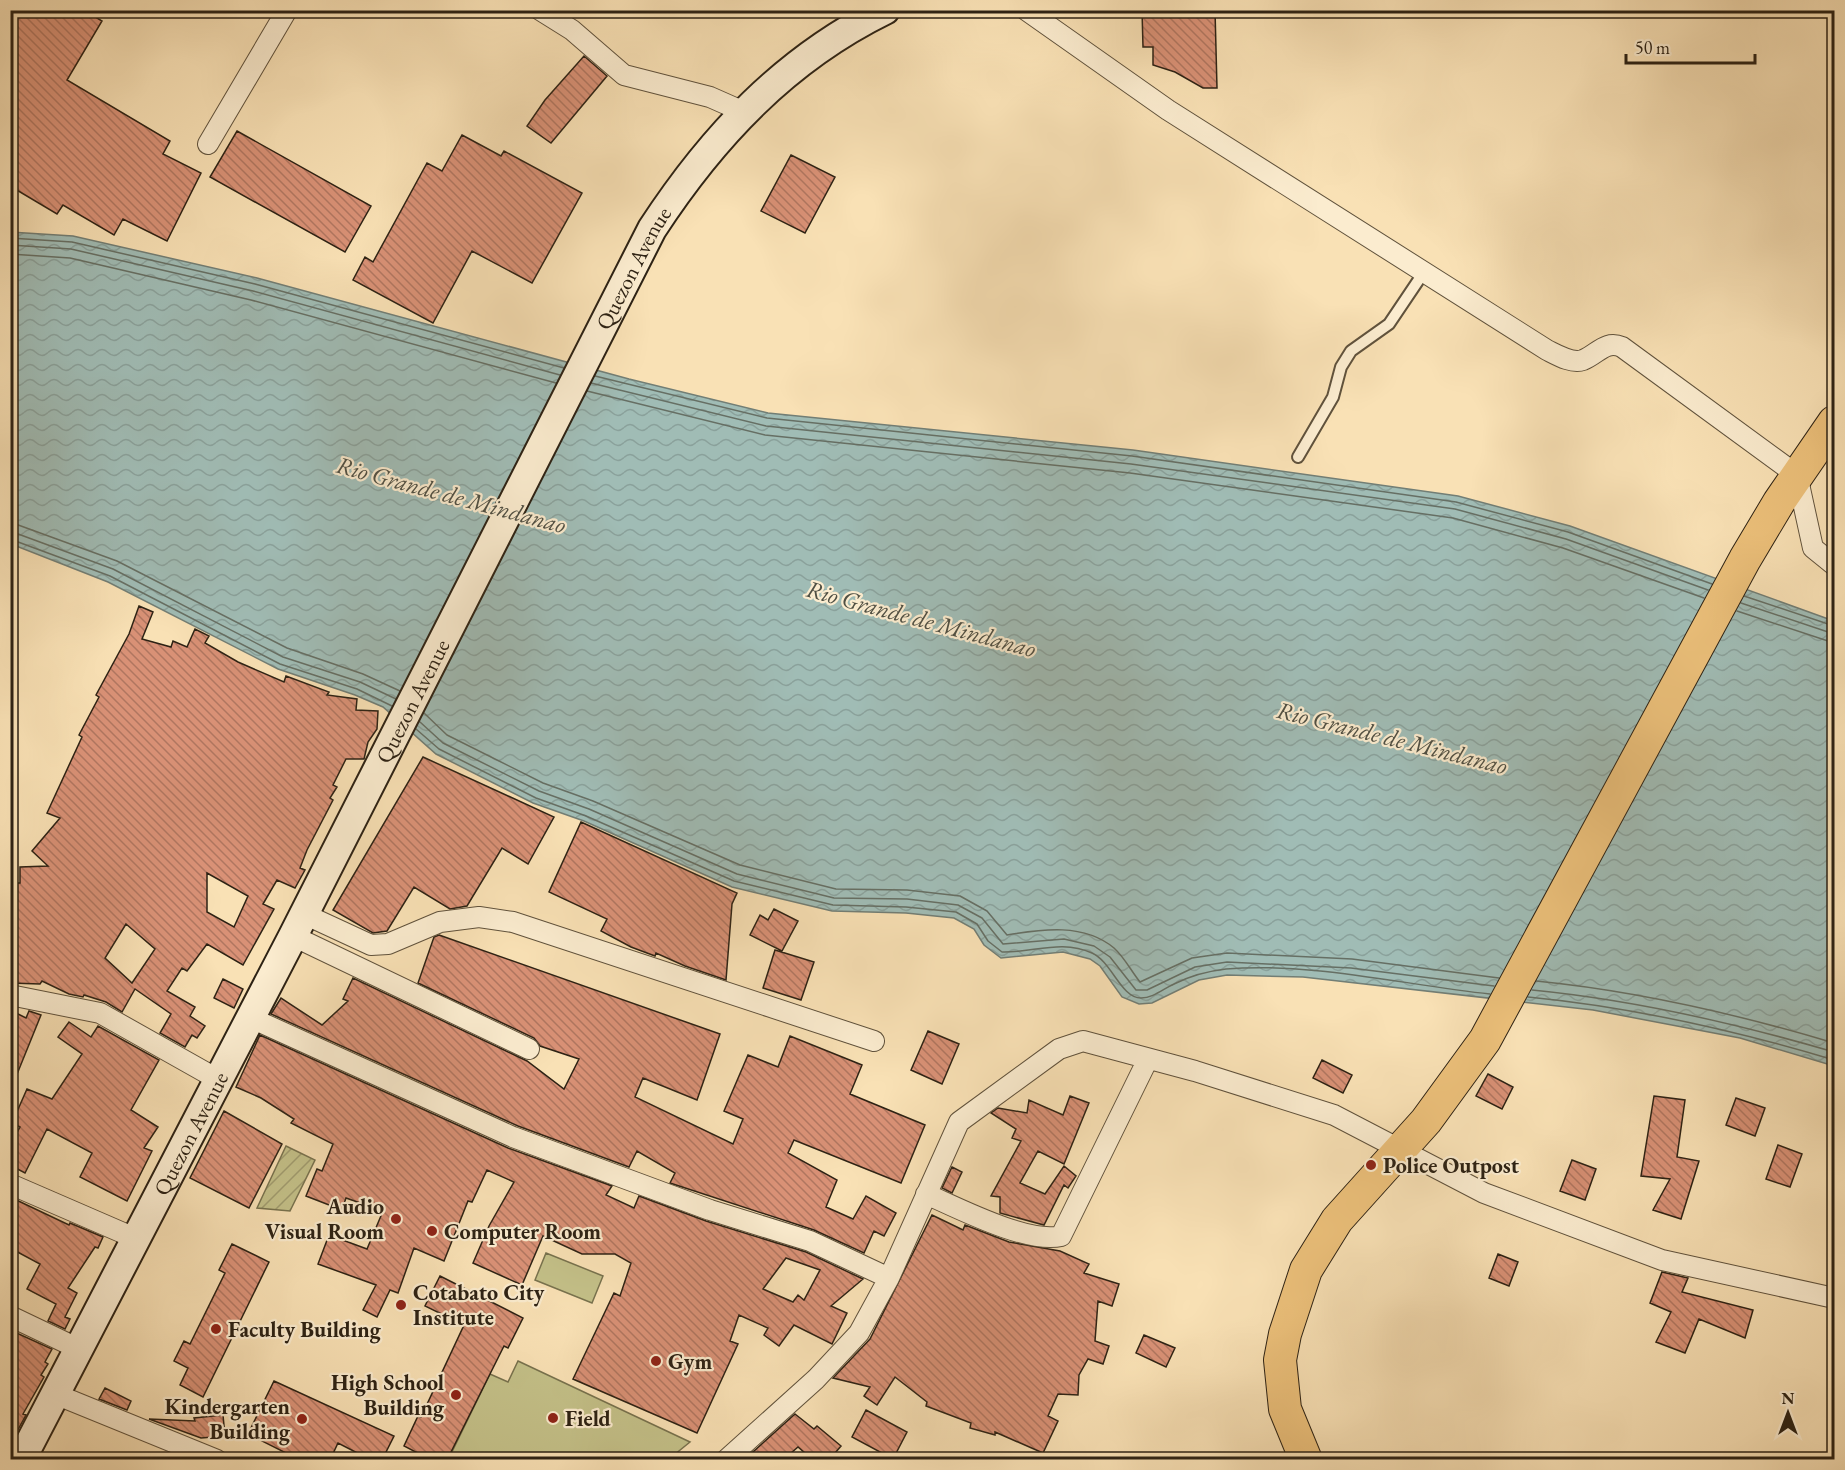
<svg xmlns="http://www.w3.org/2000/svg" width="1845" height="1470" viewBox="0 0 1845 1470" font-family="'EB Garamond',serif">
<defs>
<pattern id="garden-furrows" width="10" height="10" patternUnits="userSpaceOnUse" patternTransform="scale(1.5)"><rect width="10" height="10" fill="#c4c189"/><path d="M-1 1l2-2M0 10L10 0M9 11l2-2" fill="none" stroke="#a09c6f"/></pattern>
<pattern id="water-waves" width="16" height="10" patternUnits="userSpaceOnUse" patternTransform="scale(1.5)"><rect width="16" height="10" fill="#a0bcb5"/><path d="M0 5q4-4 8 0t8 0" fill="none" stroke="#8aa19b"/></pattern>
<pattern id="building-back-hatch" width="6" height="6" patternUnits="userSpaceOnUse" patternTransform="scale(1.5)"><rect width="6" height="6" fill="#d99176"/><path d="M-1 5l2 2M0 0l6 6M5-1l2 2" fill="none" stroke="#b07660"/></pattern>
</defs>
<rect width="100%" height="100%" fill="#f9e1b5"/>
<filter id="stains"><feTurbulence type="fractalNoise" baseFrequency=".00333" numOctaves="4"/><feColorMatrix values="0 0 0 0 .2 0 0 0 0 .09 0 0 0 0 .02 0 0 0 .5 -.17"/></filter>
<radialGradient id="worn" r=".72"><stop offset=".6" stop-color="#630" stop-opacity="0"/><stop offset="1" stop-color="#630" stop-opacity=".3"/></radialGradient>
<!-- grass -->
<path fill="#c4c189" stroke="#78724e" stroke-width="1.5" d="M546,1253l57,23 -11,27 -57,-23z
M518,1361l172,81 -21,17 -221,1 42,-86 18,8z"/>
<!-- garden -->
<path fill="url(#garden-furrows)" stroke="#78724e" stroke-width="1.5" d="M286,1146l29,14 -25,51 -33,-3z"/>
<!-- water -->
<path fill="url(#water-waves)" stroke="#727e75" stroke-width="1.5" d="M10,232l63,4 184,42 372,101 139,34 365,37 325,46 112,30 264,95v445l-94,-28 -147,-28 -290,-33 -76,-2 -28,5 -47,23 -13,1 -17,-7 -22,-31 -10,-7 -27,-7 -62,6 -17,-13 -10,-16 -20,-11 -48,-5 -74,-2 -100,-24 -148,-66 -51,-18 -97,-49 -53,-47 -28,-12 -77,-26 -170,-87 -97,-38z"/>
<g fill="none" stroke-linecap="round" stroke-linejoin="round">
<!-- shore -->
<path stroke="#666f64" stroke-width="1.5" d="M10,238l62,4 183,42 309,84
M10,245l61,4 182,42 307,84
M10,254l60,4 181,42 305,83
M595,376l172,42 365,38 324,46 112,30 144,52
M591,383l175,43 365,38 324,45 111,30 142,51
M587,391l178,44 365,38 323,45 110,30 141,50
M10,522l107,39 170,87 76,26 37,17
M10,531l103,38 170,88 77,25 36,17
M10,539l100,37 170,88 77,25 35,17
M1744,596l90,30
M1741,603l93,31
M1737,611l97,32
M424,713l23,22 96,48 50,18 147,64 96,24 71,1 53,6 27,15 20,24c35,-6 77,-12 107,13 11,10 17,23 26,34l52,-24 35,-5 125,6 147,19
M420,722l23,21 96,48 50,18 148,65 97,24 73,1 51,6 24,13 21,26 61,-5 30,7 16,11 26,33h11l48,-23 32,-5 124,6 143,18
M416,729l23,20 97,49 50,18 148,65 99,24 73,2 50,5 21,12 11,17 14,11c31,1 59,-13 90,1 20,9 29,45 49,45 12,0 22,-9 33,-14 16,-8 34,-13 52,-15 88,-7 178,16 264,25
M1536,981c102,10 201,33 298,62
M1532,990c103,10 203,33 302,62
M1528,997c104,10 206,33 306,63"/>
</g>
<!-- building -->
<path fill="url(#building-back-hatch)" stroke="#2d2214" stroke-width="1.5" fill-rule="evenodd" d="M10,10h74l18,11 -35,59 103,61 -7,13 38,19 -34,68 -44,-22 -9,16 -51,-30 -6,9 -47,-28z
M1142,10h73l2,78h-14l-28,-16 -22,-7v-18h-10z
M584,56l23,20 -56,67 -24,-17 18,-26z
M237,131l134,75 -26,46 -135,-75z
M462,135l39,21 3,-5 78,42 -50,90 -60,-32 -39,72 -80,-43 12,-23 8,5 54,-99 15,8z
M791,155l44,22 -30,56 -44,-22z
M139,606l14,6 -11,27 29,8 2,-6 14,6 8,-18 14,7 -4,7 33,19 46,20 2,-6 43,16 -2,3 30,4 -1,11 22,1 -1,18 -9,13 -4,17h-18l-13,26 4,2 -7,11 3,2 -26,50 -7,18 5,2 -10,18 -18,-8 -14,24 11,5 -31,56 -36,-21 -20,27 -5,-3 -15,23 28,16 -5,9 15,10 -8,12 -5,-3 -7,12 -25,-14 11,-19 -36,-25 -13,23 -16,-10 -22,-7 -1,2 -14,-3 -27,-13 -2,3 -30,-1v-100h10v-16l28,-1 -16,-15 28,-33 -13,-5 35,-76 -3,-2 20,-38 -3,-2 33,-61zM207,873l41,23 -14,31 -27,-15zM126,924l29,25 -23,34 -27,-25z
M423,757l131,60 -26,47 -26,-16 -35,58 -17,3 -36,-22 -27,44 -14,2 -40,-23z
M581,822l156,71 -5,11 -6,76 -41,-14 -29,-13 -1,3 -24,-9 -30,-16 6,-12 -58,-27z
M774,909l24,12 -16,30 -32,-16 10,-20 8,5z
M439,935l281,99 -23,66 -54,-22 -8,19 98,47 10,-25 -19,-8 24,-56 30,12 12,-31 72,29 -12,29 75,31 -24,58 -107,-43 -6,13 49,27 -11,27 27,12 13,-23 30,17 -12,23 -10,-5 -10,22 -50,-23 -144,-47 5,-10 -38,-22 -8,16 -111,-41 -247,-112 10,-16 41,27 26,-24 -5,-2 10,-21 174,83 37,28 15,-30 -39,-13 -6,-8 -116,-55 16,-46z
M775,950l39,12 -13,38 -38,-12z
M223,979l20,10 -9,19 -20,-10z
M10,1010l16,8 3,-7 12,4 -30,74z
M69,1022l22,15 7,-11 61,34 -28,50 27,17 -14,21 8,3 -25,50 -47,-24 12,-24 -45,-24 -22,44 -15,-8v-20l10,-18 -8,-4 15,-34 25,10 30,-45 -24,-17z
M928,1031l31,13 -17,40 -31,-14z
M260,1035l248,113 104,38 -6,9 28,13 5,-12 67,25 100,31 57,27 -32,27 16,7 -15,31 -38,-19 -15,21 -15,-11 4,-7 -29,-13 -9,26 8,3 -41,89 -124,-54 41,-86 6,3 11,-33 -16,-9h-33l-39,-18 -21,49 -49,-22 16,-37 25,-44 -27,-12 -15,32 -4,-1 -24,60 -30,-13 -16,45 -8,-3 -13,27 -14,-7 13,-25 -58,-21 11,-29 38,14 16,-38 -37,-13 -4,12 -36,-14 11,-27 5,2 11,-27 -42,-21 3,-4 -33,-21 -25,-11zM786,1258l34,12 -16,30 -6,-5 -5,7 -30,-13z
M1322,1060l30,15 -9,18 -30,-15z
M1488,1074l25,13 -11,22 -26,-13z
M1070,1096l19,7 -25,61 -26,-13 -18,32 25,11 19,-28 12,10 -8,12 -4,-3 -20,40 -44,-12v-16l-9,-1 30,-55 -9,-3 4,-9 -25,-16 7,-5 29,5 2,-13 34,15z
M1654,1096l31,4 -8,57 22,4 -18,58 -28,-9 17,-31 -29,-3z
M1736,1098l29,10 -10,28 -29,-11z
M224,1111l58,33 -33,64 -59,-30z
M1778,1145l24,9 -12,33 -24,-8z
M1572,1160l24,9 -11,31 -25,-9z
M952,1167l10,5 -10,21 -10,-5z
M10,1197l59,28 1,-2 33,14 -5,11 -3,-1 -27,41 9,5 -12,24 5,2 -5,10 -17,-8 8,-17 -29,-15 13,-25 -30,-16z
M932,1215l31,15 2,-5 44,17 51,9 29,13 -5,9 35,11 -7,22 -14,-5 -3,40 14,5 -6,18 -15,-5 -9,16 -1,20 -20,-1 -10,22 10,5 -15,32 -48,-21v3l-25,-7 1,-5 -45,-17 1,-4 -32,-25 -18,28 -13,-9 6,-9 -37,-9 37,-39z
M232,1244l37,18 -66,135 -23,-12 8,-17 -14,-7 10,-20 6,3 35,-71 -6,-3z
M1498,1254l20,8 -9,24 -20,-8z
M1662,1272l26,6 -6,14 71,18 -8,28 -46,-19 -14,34 -29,-11 15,-30 -21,-9z
M440,1276l83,42 -15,30 -4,-2 -57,114h-16l-27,-14 14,-30 3,1 43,-92 -39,-19z
M10,1330l42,19 -7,13 3,2 -7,11 3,2 -21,37 3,1 -16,29z
M1144,1335l31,13 -9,19 -30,-14z
M274,1381l120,55 -12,24h-11l-33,-17 -8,17h-30l-52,-26z
M105,1388l26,13 -4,9 -28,-11z
M866,1410l41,22 -14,27 -41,-22z
M795,1414l19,15 3,-3 24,20 -12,14h-16l-15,-13 -15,13h-39z
M223,1415l2,21 -24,2 -52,-19 46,2 -1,-3z"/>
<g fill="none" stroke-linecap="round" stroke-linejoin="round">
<!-- lane casing -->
<g stroke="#60523c" stroke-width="14">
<path id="lane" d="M1298,457l35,-60 8,-30 10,-16 38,-27 35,-52"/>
</g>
<!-- street casing -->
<g stroke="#60523c" stroke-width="22">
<path id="street" d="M540,10l32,20 52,45 86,22 34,15
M1026,10l142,100 379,240c10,5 25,14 36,10 15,-6 22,-20 39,-13l175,128 16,73 21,17
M208,144l79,-134
M304,914l67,31 17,-1 52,-22 39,-5 34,5 361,119
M293,936l236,113
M10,995l90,18 119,67
M251,1018l262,119 197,73 100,31 79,37
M10,1184l127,55
M926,1194c32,14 101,50 135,42l87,-177
M10,1316l69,33
M55,1394l162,66
M726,1460l90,-81 43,-46 30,-55 70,-156 100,-73 24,-8 112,30 139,44 150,78 178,67 172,38"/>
</g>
<!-- secondary casing -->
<g stroke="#2d2214" stroke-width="32">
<g id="secondary">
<path id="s1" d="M21,1460l272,-524 359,-707c60,-92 133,-170 233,-219"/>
</g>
</g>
<!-- primary casing -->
<g stroke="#2d2214" stroke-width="34">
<path id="primary" d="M1306,1460l-21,-51 -5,-49 5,-26 21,-64 31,-50 89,-99 59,-81 260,-481 34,-57 55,-80"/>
</g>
<!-- lane -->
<use href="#lane" stroke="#fbeccf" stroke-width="10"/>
<!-- street -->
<use href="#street" stroke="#fbeccf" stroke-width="20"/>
<!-- secondary -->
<use href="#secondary" stroke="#fbeccf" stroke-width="28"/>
<!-- primary -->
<use href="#primary" stroke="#ecc07a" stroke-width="32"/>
</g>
<!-- markers -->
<g fill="#8f2418" stroke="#fbeccf" stroke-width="2">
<circle cx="1371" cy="1165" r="6"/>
<circle cx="396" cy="1219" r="6"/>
<circle cx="432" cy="1231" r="6"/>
<circle cx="401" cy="1305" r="6"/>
<circle cx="216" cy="1329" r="6"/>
<circle cx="656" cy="1361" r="6"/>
<circle cx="456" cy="1395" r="6"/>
<circle cx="553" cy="1418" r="6"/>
<circle cx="302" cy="1419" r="6"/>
</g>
<g text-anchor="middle" stroke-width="4.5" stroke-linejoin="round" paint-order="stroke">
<!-- street labels -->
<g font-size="22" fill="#2d2214" stroke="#fbeccf">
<text dy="8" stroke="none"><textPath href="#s1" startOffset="1340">Quezon Avenue</textPath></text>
<text dy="8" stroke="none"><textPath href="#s1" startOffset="854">Quezon Avenue</textPath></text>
<text dy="8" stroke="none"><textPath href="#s1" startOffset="368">Quezon Avenue</textPath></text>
</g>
<!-- poi labels -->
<g font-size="22" font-weight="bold" fill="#2d2214" stroke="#fbeccf" text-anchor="start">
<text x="1383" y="1173">Police Outpost</text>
<text x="384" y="1214" text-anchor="end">Audio<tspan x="384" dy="25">Visual Room</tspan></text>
<text x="444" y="1239">Computer Room</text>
<text x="413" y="1300">Cotabato City<tspan x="413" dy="25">Institute</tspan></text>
<text x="228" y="1337">Faculty Building</text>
<text x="668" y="1369">Gym</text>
<text x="444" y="1390" text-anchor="end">High School<tspan x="444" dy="25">Building</tspan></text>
<text x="290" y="1414" text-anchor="end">Kindergarten<tspan x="290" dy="25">Building</tspan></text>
<text x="565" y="1426">Field</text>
</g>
<!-- water labels -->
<g font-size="24" font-style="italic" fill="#505044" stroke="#fbeccf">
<text transform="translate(451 495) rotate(15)" y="8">Rio Grande de Mindanao</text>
<text transform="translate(921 619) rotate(15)" y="8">Rio Grande de Mindanao</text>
<text transform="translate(1392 738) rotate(14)" y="8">Rio Grande de Mindanao</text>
</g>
</g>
<!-- margin -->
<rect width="1845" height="1470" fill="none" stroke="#f9e1b5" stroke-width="36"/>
<rect x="12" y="12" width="1821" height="1446" fill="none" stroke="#2d2214" stroke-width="3"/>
<rect x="18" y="18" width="1809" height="1434" fill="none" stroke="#2d2214" stroke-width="1.5"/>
<!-- north arrow -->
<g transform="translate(1788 1413)" stroke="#fbeccf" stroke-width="4.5" paint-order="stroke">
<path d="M0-4.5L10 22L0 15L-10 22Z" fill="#2d2214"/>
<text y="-9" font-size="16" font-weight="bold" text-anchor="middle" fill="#2d2214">N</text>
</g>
<!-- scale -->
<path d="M1626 54v9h129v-9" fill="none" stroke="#2d2214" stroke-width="3"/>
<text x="1635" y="54" font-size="18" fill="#2d2214" stroke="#fbeccf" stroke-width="4.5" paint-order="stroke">50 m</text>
<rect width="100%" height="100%" filter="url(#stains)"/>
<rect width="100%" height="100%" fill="url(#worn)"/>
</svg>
